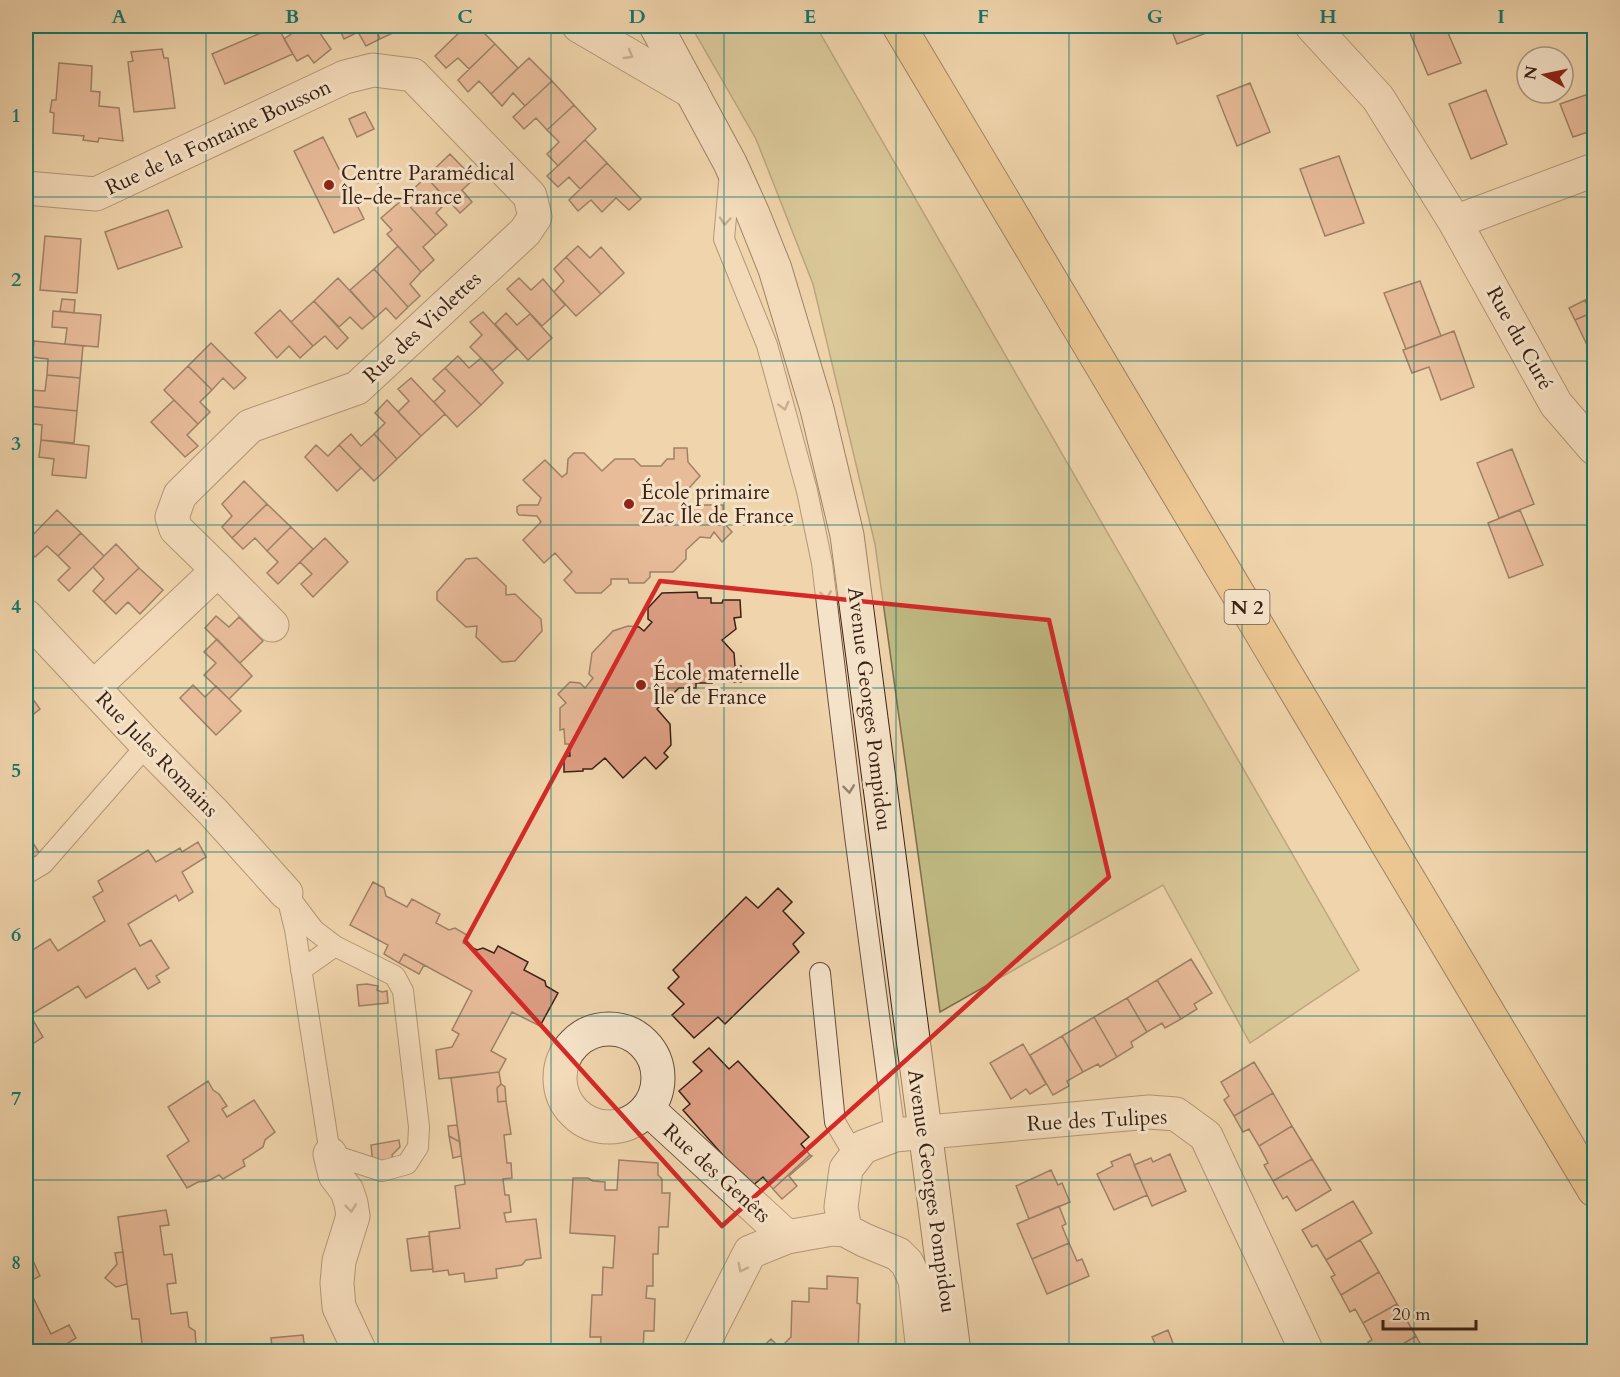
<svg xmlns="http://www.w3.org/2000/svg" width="1620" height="1377" viewBox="0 0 1620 1377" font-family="Cardo,serif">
<rect width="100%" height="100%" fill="#f0d4ac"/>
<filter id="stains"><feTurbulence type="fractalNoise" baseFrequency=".00333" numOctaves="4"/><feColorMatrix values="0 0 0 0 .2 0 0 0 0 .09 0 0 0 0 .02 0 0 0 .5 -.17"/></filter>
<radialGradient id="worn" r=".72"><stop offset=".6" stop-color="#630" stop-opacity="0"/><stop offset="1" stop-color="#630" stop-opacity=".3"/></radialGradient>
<!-- green -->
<path fill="#c1bb84" stroke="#7e6e4c" stroke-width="1.5" d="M691,26h125l543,944 -109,73 -87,-158 -223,127 -65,-468 -62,-260 -57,-145z"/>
<!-- building -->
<path fill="#dd9e83" stroke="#3a2015" stroke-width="1.5" d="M277,26l16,28 -68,30 -13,-30z
M303,26h12l16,23 -17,14 -6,-8 -11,6 -13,-22z
M338,26h36l6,13 -14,7 -8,-14 -14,7z
M374,26h18l3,6 -15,7z
M466,26h11l18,18 -26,25 -11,-11 -12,10 -11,-12z
M1170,26h42l2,4 -37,14z
M1407,26h38l16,37 -33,12z
M495,44l23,24 -27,26 -12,-13 -11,11 -10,-12z
M162,49l2,9h4l7,50 -41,4 -6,-50 5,-1 -2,-9z
M529,58l23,23 -27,25 -12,-13 -11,13 -11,-12z
M59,63l33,3 -1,25 9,1 -1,14 20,2 4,33 -24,-3 -1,4 -15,-2 1,-4 -31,-3 1,-20 -4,-1 2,-12h4z
M552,81l22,24 -27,25 -11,-12 -12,11 -11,-12z
M1250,83l20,49 -33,14 -20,-50z
M1486,90l21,54 -36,15 -22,-55z
M1594,92v38l-21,7 -13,-33z
M574,105l22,24 -38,37 -11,-12 12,-12 -12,-12z
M365,112l9,17 -17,8 -8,-18z
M323,137l41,82 -30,14 -40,-82z
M585,140l22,23 -27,26 -11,-12 -11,10 -11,-11z
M450,154l24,25 -12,11 10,12 -12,11 -34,-36z
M1339,156l25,67 -39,13 -25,-67z
M607,163l34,36 -12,11 -13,-12 -14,14 -11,-12 -13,11 -9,-11z
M426,177l22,24 -12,12 11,12 -11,10 -33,-36z
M403,199l33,36 -13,12 11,13 -13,12 -34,-38 5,-4 -11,-12z
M168,210l14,37 -64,22 -13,-37z
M45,236l36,3 -4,54 -37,-3z
M398,246l23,26 -11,12 10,12 -12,11 -34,-38z
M578,246l12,12 11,-11 23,26 -23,21 -35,-37z
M566,257l35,37 -25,22 -22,-24 10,-11 -10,-12z
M374,269l34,38 -12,12 -10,-11 -11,10 -25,-28z
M338,278l37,40 -13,11 -12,-12 -11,10 -25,-26z
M519,278l12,12 12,-11 22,26 -23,21 -35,-37z
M1420,281l21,55 -35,13 -22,-56z
M1594,295v51l-5,3 -14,-29 16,-7 -6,-13z
M62,299l13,1 -1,13 -14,-2z
M1585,300l6,13 -16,7 -6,-12z
M314,301l34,37 -11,11 -12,-13 -12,10 -22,-24z
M280,310l33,36 -13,12 -11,-12 -12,12 -22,-25z
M53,311l48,4 -3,32 -33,-3 2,-16 -15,-1z
M483,312l34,37 -24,21 -23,-23 12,-12 -12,-13z
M506,313l11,12 13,-11 22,24 -24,22 -33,-36z
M1454,331l20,56 -33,13 -12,-33 -17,6 -9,-23z
M34,341l49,5 -3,32 -33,-3 1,-16 -16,-2z
M211,343l35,35 -12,11 -11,-11 -11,12 -24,-24z
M458,356l11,12 12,-10 22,25 -22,22 -36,-37z
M188,366l24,24 -12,12 10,10 -12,12 -34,-34z
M445,368l36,37 -24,22 -23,-25 11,-11 -12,-12z
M47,375l33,3 -3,33 -49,-5 2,-16 15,1z
M411,378l34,36 -24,22 -23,-24 11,-11 -11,-12z
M174,400l24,24 -11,11 11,11 -13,11 -34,-35z
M387,400l34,36 -24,23 -23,-25 11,-11 -10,-10z
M28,406l49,5 -3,32 -33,-3 1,-15 -16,-2z
M351,434l10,12 13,-12 23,25 -23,22 -35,-36z
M41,440l48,6 -3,32 -34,-3 2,-16 -15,-2z
M316,445l12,11 11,-11 22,23 -24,23 -32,-34z
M674,448h13l1,14 12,14 -20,22 1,4 3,3h39l1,18 8,9 -10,10 -8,-10 -4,6 -10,-1 -14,13v9l-13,13h-23v5l-6,6h-15l-1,-4h-17v5l-10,9h-25l-12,-13 8,-8 -17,-19 -11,10 -21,-23 18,-18 -4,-6 -18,-1 -2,-3v-5l3,-2h18l3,-7 -18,-18 22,-20 17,17 5,-4 1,-14 6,-6h10l18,18 13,-12h19l7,7h20l6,-7h7z
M1512,449l22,55 -35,14 -22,-55z
M244,481l23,23 -35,34 -10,-11 10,-11 -10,-12z
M267,504l24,23 -24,24 -12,-13 -12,11 -11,-11z
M57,510l24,23 -23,23 -11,-10 -12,11 -9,-10v-5z
M1520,510l23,55 -34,13 -21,-55z
M291,527l22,22 -35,35 -11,-11 11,-11 -11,-11z
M81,533l23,23 -35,35 -11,-11 12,-12 -12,-12z
M325,538l23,24 -35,35 -12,-13 11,-10 -12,-12z
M116,544l23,24 -35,34 -11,-11 11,-12 -11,-12z
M477,558l29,28v9l9,-1 26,25 1,12 -27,30 -13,1 -26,-25 1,-11 -11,1 -29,-27v-8l29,-33z
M139,568l24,22 -23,24 -12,-12 -12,12 -12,-12z
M697,592l1,6h13v5h11l1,-3h17l1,17 -7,1 2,11 -14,11 12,13 1,13h6v16h-17l-1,-3 -11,1v3h-16v5h-17l-22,21 13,15 1,21 -7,8 4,4 -12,12 -11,-12 -22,21 -18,-20 -13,11h-9v2l-19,1v-16h6l-1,-12h-4l-1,-15 -4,1v-22l6,-5 -8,-9 12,-12 10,1 5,5 8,-10 -4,-4 3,-21 21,-22 15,-5 11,1 5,4 8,-9 -4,-3v-11l14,-15z
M216,616l13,11 10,-10 24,24 -23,22 -35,-35z
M217,639l35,37 -23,23 -25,-24 12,-12 -12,-11z
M193,685l12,12 11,-11 25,25 -25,24 -36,-37z
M30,695l10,14 -14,11v-22z
M26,832l14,22 -10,5 -4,-8z
M198,842l8,15 -24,15 11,20 -14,9 -3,-6 -48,29 12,22 11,-6 18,28 -13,8 4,6 -12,7 -13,-21 -49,30 -8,-12 -48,29 13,22 -15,10 -2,-4v-89l24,-15 8,12 47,-30 -12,-24 10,-6 -5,-10 50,-31 8,12 24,-14 2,4z
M373,882l11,6 2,8 21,11 5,-8 28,15 -4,9 13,7 6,-2 12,7 -4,8 14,7 6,-2 11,5 4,-7 30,16 -4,8 21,11 1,5 12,7 -18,33 -28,-14 -21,39 15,8 -7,13 -60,7 -3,-29 16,-3 7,-13 -7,-4 20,-39 -68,-37 -5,9 -15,-9 4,-9 -38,-20z
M778,888l14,14 -9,9 21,22 -11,11 6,8 -74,72 -7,-7 -24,21 -22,-23 12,-11 -16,-16 11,-11 -6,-7 73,-73 12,11z
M404,954l20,11 -5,9 -20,-11z
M1191,959l21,34 -18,11 3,5 -16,10 -24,-39z
M1157,980l24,39 -16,9 -3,-5 -15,9 -20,-34z
M367,984l11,2 -1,4 5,2 5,-1 1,12 -29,3 -2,-21z
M1127,998l20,34 -16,10 2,5 -16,10 -23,-40z
M1094,1017l23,40 -17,10 -2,-3 -15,8 -21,-36z
M1062,1036l21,36 -16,9 2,5 -16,9 -23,-40z
M1023,1044l23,40 -16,10 -4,-5 -15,10 -21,-36z
M709,1048l20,21 9,-8 71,76 -8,7 9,11 -37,34 -10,-12 -12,10 -68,-77 7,-6 -11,-13 23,-20 -9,-9z
M1254,1062l19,31 -39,23 -10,-16 5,-4 -8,-14z
M499,1072l2,12 -4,4 1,14 8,-1 5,33 -7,1 3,28h4l1,15 -9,1 2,16h4l2,17 -7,1 2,9 30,-3 5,39 -15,2 -4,5 -26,4 1,9 -32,4 -1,-9 -15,2 -1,-5 -15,2 -4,-40 31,-4 -5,-42 10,-2 -14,-106z
M208,1081l5,9 6,4 8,12 -5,3 5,8 27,-17 21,32 -10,8 -2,7 -20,13 2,6 -22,13 -4,-4 -11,6 -10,1 -11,6 -20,-32 22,-15 -21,-34z
M501,1084l4,3 1,14 -8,1 -1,-14z
M1273,1093l19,33 -33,20 -10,-17 -6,3 -9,-16z
M457,1125l3,17 -11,-6 -1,-10z
M1292,1126l20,33 -39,22 -9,-16 4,-2 -9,-17z
M449,1136l11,6 1,14 -8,2z
M399,1140l1,7 -8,8 1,4 -20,6 -2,-20z
M1130,1154l17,41 -33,15 -17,-36 16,-8 -2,-4z
M1170,1154l16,37 -34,15 -18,-41 17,-7 2,4z
M810,1155l2,1 -23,20 8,10 -15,13 -9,-10z
M1312,1159l19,31 -35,21 -9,-15 -4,3 -10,-18z
M619,1160l39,3v12l4,4v14h8l-2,34h-9l-1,27h-5v32h-6l-1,12 9,1 -1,32h-10l-1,21h-43l1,-15h-11l2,-42h10l1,-28 10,1 2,-32 -45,-3 3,-55h15l5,3 12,1v8h12z
M1051,1170l7,15 4,-2 8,19 -41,17 -13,-33z
M1353,1201l19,32 -46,27 -9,-15 -5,2 -10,-17z
M1059,1206l7,18 -4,2 7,17 -37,16 -15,-35z
M166,1210l3,15 -9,1 4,29 8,-1 4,29 -9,1 4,30 16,-2 2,15 6,4 1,13 -4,3 1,5h-50l-4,-33h-7l-14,-102z
M429,1236l4,33 -22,2 -4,-32z
M1360,1240l19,32 -38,23 -10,-18 4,-2 -9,-15z
M1069,1243l8,18 5,-2 7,17 -42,18 -15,-35z
M26,1245l14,31 -14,7 25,51 18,-9 7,13 -8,5 3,9h-45z
M123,1252l4,32 -11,3 -11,-9 12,-14 -2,-11z
M1379,1272l18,32 -34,19 -8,-14 -5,3 -9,-17z
M827,1276l31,2 -1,25 3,1 -2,48h-101l14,-13 9,9 11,-11 1,-36 17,1v-14l18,1z
M1397,1304l19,32 -26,16h-16l-6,-10 4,-2 -9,-17z
M1168,1330l8,21 -17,1 -7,-15z
M303,1335l1,8 8,5 15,-1 1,5h-84l28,-5 -1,-9z
M1416,1336l9,16h-35z"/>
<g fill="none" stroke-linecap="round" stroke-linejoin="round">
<!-- lane casing -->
<g stroke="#684d3b" stroke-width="22">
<path id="lane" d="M730,172l-6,67 43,106 40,146 15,72 33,273 40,299
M26,874l17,-10 104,-119
M286,893l28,37 21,16 60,30 8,15 16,136 -1,20 -11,17 -25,7 -52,-17 -35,-225z
M301,970l34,-24
M820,973l15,149 20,34"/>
</g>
<!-- street casing -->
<g stroke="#684d3b" stroke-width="35">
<path id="street" d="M579,26l113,66
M1312,26l66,72 77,124 101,182 38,44
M26,188l70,6 249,-117 28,-7 40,5 117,121 5,21 -10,15 -168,156 -107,38 -70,69 -8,22 4,12 42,41 -125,118
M1455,222l139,-52
M218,570l54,55
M26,616l121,129 66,67 73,81
M560 1078a49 49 0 1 1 98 0a49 49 0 1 1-98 0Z
M648,1109l139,128
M330,1154l5,21 12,16 4,12 2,13 -14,45 -2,22 2,24 21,45
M845,1230l-4,-23 5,-38 17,-22 32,-12 254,-23 27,2 30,22 101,216
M699,1352l51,-100 37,-15 45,-8 13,1 19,10 34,14 9,9 8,17 8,72"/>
</g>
<!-- secondary casing -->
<g stroke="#3a2015" stroke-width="35">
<path id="secondary" d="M656,26l74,137 23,51 22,55 42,140 30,126 107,817"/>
</g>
<!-- primary casing -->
<g stroke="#3a2015" stroke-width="35">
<path id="primary" d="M899,26l695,1164"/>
</g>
<!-- lane -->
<use href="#lane" stroke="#f5e3c9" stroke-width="20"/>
<!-- street -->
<use href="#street" stroke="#f5e3c9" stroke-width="33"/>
<!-- secondary -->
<use href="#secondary" stroke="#f5e3c9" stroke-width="33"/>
<!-- primary -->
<use href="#primary" stroke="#e8ba76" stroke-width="33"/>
</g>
<!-- one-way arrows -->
<defs><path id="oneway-chevron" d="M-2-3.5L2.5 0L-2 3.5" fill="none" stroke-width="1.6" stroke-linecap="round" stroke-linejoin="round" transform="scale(1.5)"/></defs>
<g stroke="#98826f">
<use href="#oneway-chevron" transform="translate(629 55) rotate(30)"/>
<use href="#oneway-chevron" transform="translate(725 221) rotate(95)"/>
<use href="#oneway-chevron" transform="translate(784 406) rotate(75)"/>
<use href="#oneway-chevron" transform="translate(826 595) rotate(83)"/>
<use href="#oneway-chevron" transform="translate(849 789) rotate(83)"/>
<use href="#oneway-chevron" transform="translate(351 1208) rotate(83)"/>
<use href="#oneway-chevron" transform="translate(742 1268) rotate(117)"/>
</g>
<!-- marked area -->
<path d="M0 0H1620V1377H0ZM660,581l389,39 60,257 -387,349 -257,-285z" fill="#f0d4ac" fill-opacity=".55" fill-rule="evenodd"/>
<path fill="none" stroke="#d62828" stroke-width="4.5" stroke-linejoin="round" d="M660,581l389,39 60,257 -387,349 -257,-285z"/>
<!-- grid -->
<path fill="none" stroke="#0f766e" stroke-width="1.5" stroke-opacity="0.55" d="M206,26v1326M378,26v1326M551,26v1326M724,26v1326M896,26v1326M1069,26v1326M1242,26v1326M1414,26v1326M26,197h1568M26,361h1568M26,525h1568M26,688h1568M26,852h1568M26,1016h1568M26,1180h1568"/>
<!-- markers -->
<g fill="#8f2418" stroke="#f5e3c9" stroke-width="2">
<circle cx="329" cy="185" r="6"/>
<circle cx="629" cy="504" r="6"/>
<circle cx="641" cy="685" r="6"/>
</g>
<g text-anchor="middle" stroke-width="6" stroke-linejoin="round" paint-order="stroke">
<!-- shield labels -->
<rect fill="#f5e3c9" stroke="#725a4b" stroke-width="1.5" x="1224.5" y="590" width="45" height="34" rx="4.5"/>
<g font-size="20" font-weight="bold" fill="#3a2015">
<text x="1247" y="614">N 2</text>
</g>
<!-- street labels -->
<g font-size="21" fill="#3a2015" stroke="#f5e3c9">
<text transform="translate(218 137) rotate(-25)" y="7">Rue de la Fontaine Bousson</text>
<text transform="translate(422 327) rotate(-43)" y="7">Rue des Violettes</text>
<text transform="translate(1520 338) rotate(61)" y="7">Rue du Curé</text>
<text transform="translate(870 709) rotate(83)" y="7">Avenue Georges Pompidou</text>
<text transform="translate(157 754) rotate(46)" y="7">Rue Jules Romains</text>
<text transform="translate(1097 1120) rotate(-3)" y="7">Rue des Tulipes</text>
<text transform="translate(717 1173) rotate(42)" y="7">Rue des Genêts</text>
<text transform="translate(932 1191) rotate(82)" y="7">Avenue Georges Pompidou</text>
</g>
<!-- poi labels -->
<g font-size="21" fill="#3a2015" stroke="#f5e3c9" text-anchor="start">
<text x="341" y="180">Centre Paramédical<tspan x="341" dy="24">Île-de-France</tspan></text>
<text x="641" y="499">École primaire<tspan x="641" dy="24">Zac Île de France</tspan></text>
<text x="653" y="680">École maternelle<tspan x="653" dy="24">Île de France</tspan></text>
</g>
</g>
<!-- margin -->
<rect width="1620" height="1377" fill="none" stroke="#f0d4ac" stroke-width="66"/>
<!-- north arrow -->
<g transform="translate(1545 75) rotate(279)"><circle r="28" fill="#f5e3c9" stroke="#aa9581" stroke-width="1.5"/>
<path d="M0-4.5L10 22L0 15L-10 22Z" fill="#8f2418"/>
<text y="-9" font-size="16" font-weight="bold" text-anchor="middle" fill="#3a2015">N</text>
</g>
<!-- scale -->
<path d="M1383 1320v9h93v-9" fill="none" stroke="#3a2015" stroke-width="3"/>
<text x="1392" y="1320" font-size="18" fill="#3a2015" stroke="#f5e3c9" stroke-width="4.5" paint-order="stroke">20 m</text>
<rect x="33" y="33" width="1554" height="1311" fill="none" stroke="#0f766e" stroke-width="2"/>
<g font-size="20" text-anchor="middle" font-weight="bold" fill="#0f766e">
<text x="119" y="23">A</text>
<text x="292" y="23">B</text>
<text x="465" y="23">C</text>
<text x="637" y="23">D</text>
<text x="810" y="23">E</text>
<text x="983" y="23">F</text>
<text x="1155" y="23">G</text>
<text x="1328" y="23">H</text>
<text x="1501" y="23">I</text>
<text x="16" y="122">1</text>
<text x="16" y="286">2</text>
<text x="16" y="450">3</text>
<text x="16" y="613">4</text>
<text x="16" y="777">5</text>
<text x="16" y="941">6</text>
<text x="16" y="1105">7</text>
<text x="16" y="1269">8</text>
</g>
<rect width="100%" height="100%" filter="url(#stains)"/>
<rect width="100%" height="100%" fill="url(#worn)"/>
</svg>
